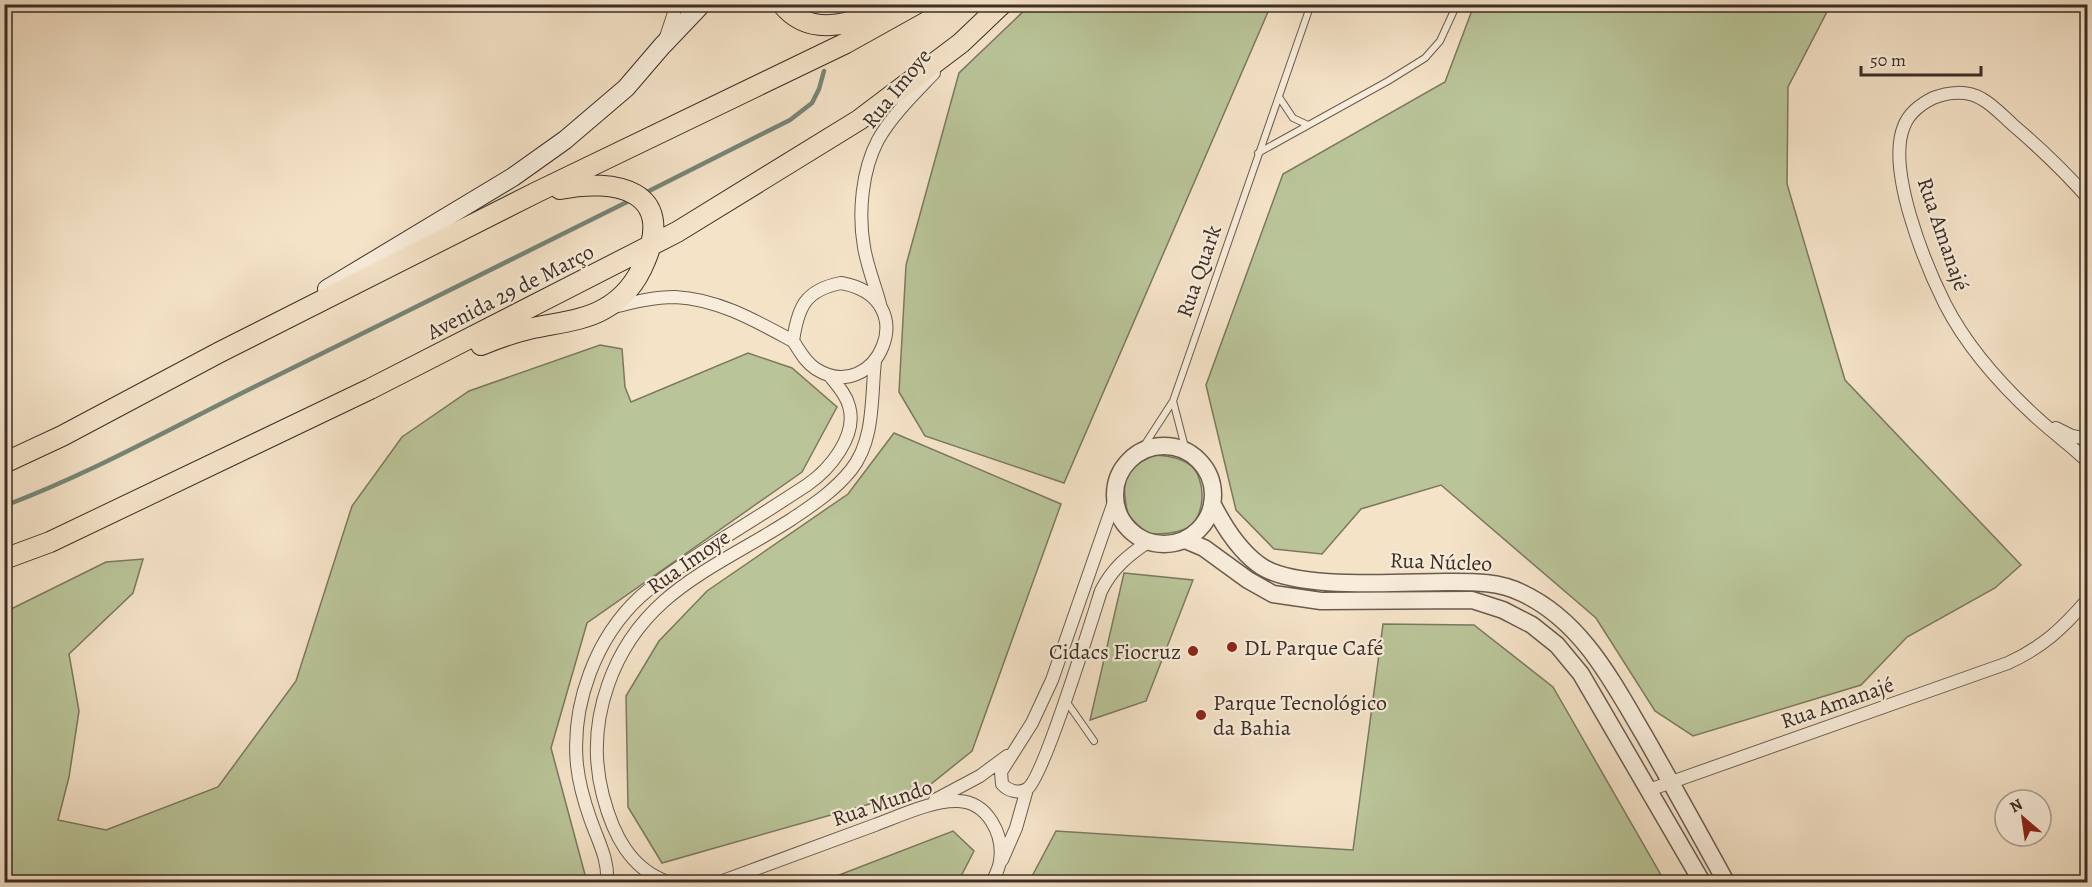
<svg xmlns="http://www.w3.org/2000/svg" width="2092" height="887" viewBox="0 0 2092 887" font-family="Alegreya,serif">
<rect width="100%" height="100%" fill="#f5e3c8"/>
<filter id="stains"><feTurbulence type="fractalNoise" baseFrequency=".00333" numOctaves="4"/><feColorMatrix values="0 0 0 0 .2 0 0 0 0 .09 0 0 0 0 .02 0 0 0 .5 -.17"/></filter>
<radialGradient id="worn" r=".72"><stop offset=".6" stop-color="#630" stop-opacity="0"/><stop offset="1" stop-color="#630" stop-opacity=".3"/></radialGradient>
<!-- green -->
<path fill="#b9c498" stroke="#7a7960" stroke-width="1.5" d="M1030,5h241l-207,478 -139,-47 -26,-44 7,-127 53,-192z
M1474,5h359l-4,3 -41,79 -1,97 58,196 176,185 -26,23 -88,49 -46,48 -168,51 -38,-25 -59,-93 -155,-133 -80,24 -39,45 -48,-5 -38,-39 -30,-125 77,-211 162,-92z
M600,345l22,4 3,38 6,15 117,-49 44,15 45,39 -35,65 -215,151 -36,125 36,134h-582v-270l101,-50 37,-3 -10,34 -64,61 10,57 -10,66 -11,43 48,10 112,-43 78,-106 56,-175 50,-69 67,-46z
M894,433l167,71 -89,247 -46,37 -264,75 -34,-56 -2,-111 33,-55 48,-50 141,-97z
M1154,455c12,1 26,2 36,10 17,13 16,53 -3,63 -11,6 -26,6 -38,6 -7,-5 -15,-11 -20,-19 -3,-5 -3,-12 -4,-18 -3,-24 8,-33 29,-42z
M1124,573l69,7 -47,121 -56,19z
M1383,624l91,1 79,62 112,195h-636l27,-51 297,19z
M953,831l21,20 -16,31h-137z"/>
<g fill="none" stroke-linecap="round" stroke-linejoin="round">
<!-- stream -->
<path stroke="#768579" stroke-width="4.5" d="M840,5v-1
M643,194l147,-74 22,-17 7,-14 5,-18
M4,506c85,-32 162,-75 242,-115 129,-64 258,-127 387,-192"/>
<!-- service casing -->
<g stroke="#6a5b4f" stroke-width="8">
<path id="service" d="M1279,97l14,21 15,7
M1258,153l130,-72 37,-23 15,-17 17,-37
M1173,401l13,50
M1140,452l33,-51 138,-397
M1066,701l28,40"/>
</g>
<!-- minor casing -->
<g stroke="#6a5b4f" stroke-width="14">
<path id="minor" d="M666,37l11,-33
M2088,198c-23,-26 -48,-50 -75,-73 -10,-9 -20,-20 -31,-26 -15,-9 -34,-7 -49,-1 -12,6 -24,15 -29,28 -18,43 21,138 41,178 22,43 56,81 91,113 17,16 36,29 52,45
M841,283c85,15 35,124 -25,86 -11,-7 -16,-18 -23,-28 5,-34 12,-51 48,-58z
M880,304c-5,-19 -13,-38 -16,-57 -6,-34 -2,-77 14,-107 14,-25 37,-47 56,-67
M614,307c20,-5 40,-10 61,-10 43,2 81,24 118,44
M2056,428l16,8 16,3
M1115,499l-63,181 -20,43 -31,49 1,12c6,7 17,10 25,5 16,-10 65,-170 74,-198 11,-22 26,-35 47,-49
M1649,790l359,-127c35,-16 55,-35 80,-64
M935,800l45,-24 27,-20
M1002,860l14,-32 11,-39
M607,882c2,-23 -10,-43 -17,-64 -6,-17 -11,-35 -13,-53 -6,-61 19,-128 64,-169 24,-21 51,-37 78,-55 29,-18 59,-37 88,-56 22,-15 51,-49 42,-79 -3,-12 -12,-21 -20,-31
M668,882c-38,-13 -55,-48 -65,-86 -10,-38 -8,-74 5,-111 32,-93 108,-117 184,-166 22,-15 42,-28 59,-49 24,-30 20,-73 24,-109
M720,882c51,-19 103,-38 155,-57 24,-9 58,-25 83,-24 30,1 46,34 42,60 -1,8 -5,15 -8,21"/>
</g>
<!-- tertiary casing -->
<g stroke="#6a5b4f" stroke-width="19">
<path id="tertiary" d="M1115 495a49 49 0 1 1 98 0a49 49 0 1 1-98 0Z
M1212,503c11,22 26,46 46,61 34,27 143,18 188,18 25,0 52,-1 76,11 60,28 90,88 122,142 28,49 55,98 82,147
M1185,540l19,8 44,32 25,14 48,7 151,-1 31,10 29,15 25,20 24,29 121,208"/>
</g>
<!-- secondary casing -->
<g stroke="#3b2e27" stroke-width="20">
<path id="secondary" d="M327,289l186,-112 52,-37 61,-52 36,-42 40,-42"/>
</g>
<!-- primary casing -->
<g stroke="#3b2e27" stroke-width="22">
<path id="primary" d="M782,4c28,35 69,19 104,6
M481,345c17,-7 34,-13 52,-17 23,-5 50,-7 71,-19 20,-11 33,-28 41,-48 31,-71 -30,-83 -85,-72
M4,463l58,-27 158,-84 315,-159 311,-150 70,-39
M4,559l46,-17 320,-153 307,-157 182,-112 102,-77 41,-39"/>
</g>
<!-- service -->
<use href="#service" stroke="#f8eddb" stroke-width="6"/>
<!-- minor -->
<use href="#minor" stroke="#f8eddb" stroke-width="12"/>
<!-- tertiary -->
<use href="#tertiary" stroke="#f8eddb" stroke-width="16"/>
<!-- secondary -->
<use href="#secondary" stroke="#f8eddb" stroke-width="18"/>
<!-- primary -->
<use href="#primary" stroke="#f5e3c8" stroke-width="20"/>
</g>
<!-- markers -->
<g fill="#8f2418" stroke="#f8eddb" stroke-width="2">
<circle cx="1232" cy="647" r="6"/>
<circle cx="1193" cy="651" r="6"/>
<circle cx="1201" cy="715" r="6"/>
</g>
<g text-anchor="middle" stroke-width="4.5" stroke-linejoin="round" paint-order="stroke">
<!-- street labels -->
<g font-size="22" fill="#3b2e27" stroke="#f8eddb">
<text transform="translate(896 88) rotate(-51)" y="8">Rua Imoye</text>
<text transform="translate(1944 234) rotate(71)" y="8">Rua Amanajé</text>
<text transform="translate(1198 271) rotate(-71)" y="8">Rua Quark</text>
<text transform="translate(510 291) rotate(-27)" y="8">Avenida 29 de Março</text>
<text transform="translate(688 561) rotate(-35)" y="8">Rua Imoye</text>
<text transform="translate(1441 561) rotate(2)" y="8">Rua Núcleo</text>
<text transform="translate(1837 702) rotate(-19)" y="8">Rua Amanajé</text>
<text transform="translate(882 802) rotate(-19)" y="8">Rua Mundo</text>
</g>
<!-- poi labels -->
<g font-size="22" fill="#3b2e27" stroke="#f8eddb" text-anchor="start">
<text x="1244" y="655">DL Parque Café</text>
<text x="1181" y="659" text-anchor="end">Cidacs Fiocruz</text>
<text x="1213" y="710">Parque Tecnológico<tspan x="1213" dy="25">da Bahia</tspan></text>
</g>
</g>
<!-- margin -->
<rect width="2092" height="887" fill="none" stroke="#f5e3c8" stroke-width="24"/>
<rect x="6" y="6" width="2080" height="875" fill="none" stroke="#3b2e27" stroke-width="3"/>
<rect x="12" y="12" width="2068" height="863" fill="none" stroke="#3b2e27" stroke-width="1.5"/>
<!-- north arrow -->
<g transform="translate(2023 818) rotate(331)"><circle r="28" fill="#f8eddb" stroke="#aca193" stroke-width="1.5"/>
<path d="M0-4.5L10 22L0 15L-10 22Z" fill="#8f2418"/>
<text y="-9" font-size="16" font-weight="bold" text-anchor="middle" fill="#3b2e27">N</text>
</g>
<!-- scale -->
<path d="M1861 66v9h120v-9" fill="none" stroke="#3b2e27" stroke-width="3"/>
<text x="1870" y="66" font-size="18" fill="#3b2e27" stroke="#f8eddb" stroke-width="4.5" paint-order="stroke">50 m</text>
<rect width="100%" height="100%" filter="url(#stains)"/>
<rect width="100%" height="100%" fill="url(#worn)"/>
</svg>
